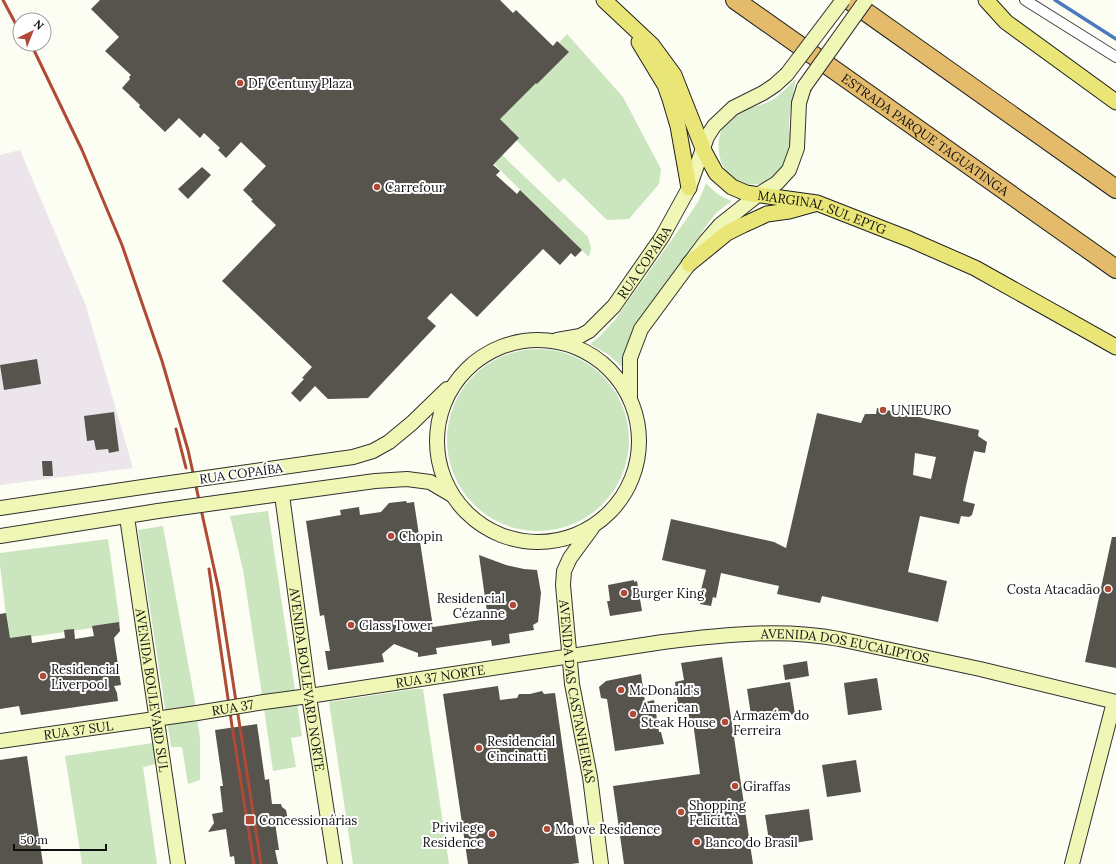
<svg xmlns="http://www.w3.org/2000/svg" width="1116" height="864" viewBox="0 0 1116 864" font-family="Lora,serif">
<rect width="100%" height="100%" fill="#fdfef3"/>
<!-- industrial -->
<path fill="#ece5ec" d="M20,150l66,156 47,162 -133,17v-330z"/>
<!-- green -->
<path fill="#cbe5bf" d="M567,34l56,63 38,72 -2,15 -30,35 -22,1 -43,-42 -5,5 -44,-44 -28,-18z
M796,79c-3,15 -6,29 -7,45 0,10 4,20 1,30 -2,5 -5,12 -8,16 -10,12 -30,19 -44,11 -22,-12 -25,-42 -11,-61 9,-11 29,-12 41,-18 11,-5 19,-15 28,-23z
M500,153l88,84 3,11 -2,9 -97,-95z
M706,183c8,9 15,14 26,18l-16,12 -10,13 -73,106 -9,22 -2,13 -13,-12 -19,-11 9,-7 15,-16 76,-107 9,-14z
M447 440a91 91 0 1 1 182 0a91 91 0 1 1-182 0Z
M268,511l34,225 -11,2 5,29 -23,4 -11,-76 -19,-125 -13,-54z
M163,526l31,170 6,42v42l-12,4 -6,-37h-11l-33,-217z
M108,539l12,85 -111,16 -9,-75v-12z
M415,689h8l26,175h-96l-24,-162z
M153,743l3,21 -13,3 14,97h-75l-17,-108z"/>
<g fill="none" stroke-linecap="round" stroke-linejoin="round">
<!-- stream -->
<path stroke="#4b79bf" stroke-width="3.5" d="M1055,0l61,39"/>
</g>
<!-- building -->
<path fill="#57534d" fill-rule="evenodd" d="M100,0h400l13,13 3,-3 37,36 4,-5 12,11 -32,32 -1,-1 -36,36 19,19 -26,27 7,6 -4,4 21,19 3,-4 62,60 -7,7 -4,-4 -11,12 -17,-16 -66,68 -26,-24 -24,25 9,8 -68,72 -40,1 -13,-13 -15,16 -9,-9 13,-14 -2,-1 10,-11 -90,-86 54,-56 -25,-24 2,-1 -10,-10 23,-24 -25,-24 -15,16 -8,-8 2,-2 -16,-15 -4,5 -21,-20 -14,14 -26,-25 1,-2 -18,-17 8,-9 -1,-2 2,-2 -26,-24 14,-14 -28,-28z
M202,167l9,8 -23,24 -10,-10z
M37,359l4,25 -37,6 -4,-25z
M877,408l102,22 -1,6 9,6 -2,11 -11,-2 -8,35 -3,15 12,3 -3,11 -3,2 -8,-1 -2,8 -39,-8 -12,56 39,9 -9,41 -116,-26 -2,7 -43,-9 2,-8 -58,-13 -5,25 -3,-1 -2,9 -11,-2 2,-9 -2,-1 6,-24 -44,-10 9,-41 103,23 12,6 31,-135 44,10 4,-9h11zM915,453l21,4 -5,22 -18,-4z
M114,412l5,39 -10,2 -1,-4 -12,1 -2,-10 -7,1 -3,-25z
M42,461h10l1,15h-10z
M406,501l1,2 7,-1 19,125 55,-8 -9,-64 27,10 18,4 13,1 4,23 -3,29 -5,3 1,5 -25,4 1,9 -18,3 -1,-6 -55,8 1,6 -19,3v-4l-24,-9 -12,10 2,8 -56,8 -3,-19h5l-6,-36 -4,1 -14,-95 35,-6 -1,-5 19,-3 1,8 21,-3 8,-9z
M1112,537h4v131l-31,-6z
M634,580v2l3,-1 5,30 -32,5 -3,-15h3l-2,-16z
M6,613l4,25 21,-3 1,8 33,-5 -1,-8 10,-1 1,10 19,-3 -2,-10 27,-4 1,9 -6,7 7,47 -7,1 3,7 1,8 -97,14 -2,-9 -19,3v-95z
M722,657l31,207h-129l-11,-78 87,-12 -7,-52 -3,1 -3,-19 -9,1 -3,-23 9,-2 -3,-17z
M807,661l2,15 -24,4 -2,-15z
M641,674l4,28 9,-2 5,32h2l3,12 -49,7 -8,-52 -6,-1 -2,-11 7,-6z
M877,678l5,32 -34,5 -4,-32z
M790,682l5,32 -43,7 -5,-32z
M498,686l2,14 17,-2 2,-4h11l12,-3 2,3 11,-1 24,170 -8,1h-103l-25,-170z
M257,724l8,56 4,-1 3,25h9l1,3 4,3 2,10 -13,2 4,28h-4l3,14h-43l-1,-8 -4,1 -4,-28 -18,3 6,-9 -2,-9 11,-2 -3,-26h3l-8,-56z
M27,756l16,108h-43v-104z
M856,760l5,32 -34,5 -5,-32z
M809,809l4,31 -43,7 -5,-32z"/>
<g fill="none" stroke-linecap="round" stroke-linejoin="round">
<!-- street casing -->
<g stroke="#424242" stroke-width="12">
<path id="street" d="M1025,0l91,57"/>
</g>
<!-- secondary casing -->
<g stroke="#313131" stroke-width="16">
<g id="secondary">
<circle cx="538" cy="441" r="101"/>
<path id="s1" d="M557,340l23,-4 9,-5 25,-25 48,-69 27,-49 18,-51 7,-11 19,-18 30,-15 12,-8 12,-11"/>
<path d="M630,398v-40l11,-29 65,-88 14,-16 39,-31 18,-11 12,-13 8,-22 2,-45 5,-16"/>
<path d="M234,474l119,-17 20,-6 16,-9 23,-19 35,-34"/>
<path id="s2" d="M282,495l28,208 25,161"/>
<path d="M237,500l138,-19 32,-2 23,3 22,13"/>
<path d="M0,508l156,-23"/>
<path id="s3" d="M127,517l51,347"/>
<path id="s4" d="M592,528l-22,30 -6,13 -1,14 9,99 18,93 11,87"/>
<path d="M0,536l158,-25"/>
<path id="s5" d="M264,702l45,-6 354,-54c58,-7 118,-14 176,-3l141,30 136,33"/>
<path id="s6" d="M0,741l197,-28"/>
<path d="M1072,864l42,-162"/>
</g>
</g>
<!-- primary casing -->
<g stroke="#202020" stroke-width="17">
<g id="primary">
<path id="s7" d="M604,0l48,45 22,30 30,76 12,22 16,14 14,6 71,10 92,36 66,29 141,79"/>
<path d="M986,0l20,22 110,80"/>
<path d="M639,42l26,43 5,14 8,27 11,62"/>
<path d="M689,264l38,-31 16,-8 24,-11 22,-3 25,-7"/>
</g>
</g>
<!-- highway casing -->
<g stroke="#202020" stroke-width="20">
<g id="highway">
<path id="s8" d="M735,0l381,269"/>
<path d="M849,0l267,189"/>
</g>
</g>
<!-- street -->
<use href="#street" stroke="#fff" stroke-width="10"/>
<!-- secondary -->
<use href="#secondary" stroke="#f0f6b5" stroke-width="14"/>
<!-- primary -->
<use href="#primary" stroke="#e9e577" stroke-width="15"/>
<!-- highway -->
<use href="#highway" stroke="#e4bb6a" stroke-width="18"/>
<!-- rail -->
<path stroke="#b04936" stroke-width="3" d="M3,0l17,32
M31,44l51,106 40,95 40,116 26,89 31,141 42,273
M176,429l10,39
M209,569l23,157 22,138"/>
<!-- secondary-bridge casing -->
<g stroke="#313131" stroke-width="16" stroke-linecap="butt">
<g id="secondary-bridge">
<path d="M787,74l56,-74"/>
<path d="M804,87l62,-87"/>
<path d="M156,485l78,-11"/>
<path d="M158,511l79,-11"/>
<path id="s9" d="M197,713l67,-11"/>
</g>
</g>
<!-- secondary-bridge -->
<use href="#secondary-bridge" stroke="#f0f6b5" stroke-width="14"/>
</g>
<!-- markers -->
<g fill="#b04936" stroke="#fff" stroke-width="1.5">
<circle cx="240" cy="83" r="4"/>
<circle cx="377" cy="187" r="4"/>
<circle cx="883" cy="410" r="4"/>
<circle cx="391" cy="536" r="4"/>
<circle cx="1108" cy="589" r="4"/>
<circle cx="624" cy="593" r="4"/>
<circle cx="513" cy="605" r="4"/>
<circle cx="351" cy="625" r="4"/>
<circle cx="43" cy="676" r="4"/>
<circle cx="621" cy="690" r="4"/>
<circle cx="633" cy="714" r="4"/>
<circle cx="725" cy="722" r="4"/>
<circle cx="479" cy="748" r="4"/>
<circle cx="735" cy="786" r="4"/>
<circle cx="681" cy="812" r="4"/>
<rect x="245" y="815" width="10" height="10" rx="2"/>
<circle cx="547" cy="829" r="4"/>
<circle cx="492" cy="834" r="4"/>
<circle cx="697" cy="842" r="4"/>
</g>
<g text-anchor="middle" stroke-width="4" stroke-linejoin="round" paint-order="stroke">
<!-- poi labels -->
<g font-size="13" fill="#0f0f0f" stroke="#fff" text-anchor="start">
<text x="248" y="88">DF Century Plaza</text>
<text x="385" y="192">Carrefour</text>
<text x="891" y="415">UNIEURO</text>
<text x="399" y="541">Chopin</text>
<text x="1100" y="594" text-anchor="end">Costa Atacadão</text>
<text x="632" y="598">Burger King</text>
<text x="505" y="603" text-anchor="end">Residencial<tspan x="505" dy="15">Cézanne</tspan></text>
<text x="359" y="630">Glass Tower</text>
<text x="51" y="674">Residencial<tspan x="51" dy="15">Liverpool</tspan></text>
<text x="629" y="695">McDonald's</text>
<text x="641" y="712">American<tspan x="641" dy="15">Steak House</tspan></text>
<text x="733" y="720">Armazém do<tspan x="733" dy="15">Ferreira</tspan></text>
<text x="487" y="746">Residencial<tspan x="487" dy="15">Cincinatti</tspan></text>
<text x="743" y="791">Giraffas</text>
<text x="689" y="810">Shopping<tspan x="689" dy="15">Felicittà</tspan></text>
<text x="259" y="825">Concessionárias</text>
<text x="484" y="832" text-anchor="end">Privilege<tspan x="484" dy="15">Residence</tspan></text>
<text x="555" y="834">Moove Residence</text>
<text x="705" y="847">Banco do Brasil</text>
</g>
<!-- street labels -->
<g font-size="13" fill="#0f0f0f" stroke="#fff">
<text dy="5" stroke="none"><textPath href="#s8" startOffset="233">ESTRADA PARQUE TAGUATINGA</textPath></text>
<text dy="5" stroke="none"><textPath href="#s7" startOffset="325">MARGINAL SUL EPTG</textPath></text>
<text dy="5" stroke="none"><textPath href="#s1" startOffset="122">RUA COPAÍBA</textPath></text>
<text transform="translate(241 473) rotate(-8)" y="5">RUA COPAÍBA</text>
<text dy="5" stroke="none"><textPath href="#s5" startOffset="587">AVENIDA DOS EUCALIPTOS</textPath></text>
<text dy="5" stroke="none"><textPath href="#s5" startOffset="178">RUA 37 NORTE</textPath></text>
<text dy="5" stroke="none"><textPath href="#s2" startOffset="186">AVENIDA BOULEVARD NORTE</textPath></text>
<text dy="5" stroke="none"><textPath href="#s3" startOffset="175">AVENIDA BOULEVARD SUL</textPath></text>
<text dy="5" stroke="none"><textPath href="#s4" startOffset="173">AVENIDA DAS CASTANHEIRAS</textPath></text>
<text dy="5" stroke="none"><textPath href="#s9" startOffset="36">RUA 37</textPath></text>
<text dy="5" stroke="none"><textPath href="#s6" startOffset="79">RUA 37 SUL</textPath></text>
</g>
</g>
<!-- north arrow -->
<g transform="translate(32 32) rotate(43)"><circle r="19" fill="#ffffff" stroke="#9f9f9f"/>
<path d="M0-3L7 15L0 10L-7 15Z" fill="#b04936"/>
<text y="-6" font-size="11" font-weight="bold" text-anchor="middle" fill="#0f0f0f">N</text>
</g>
<!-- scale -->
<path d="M14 844v6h92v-6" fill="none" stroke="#0f0f0f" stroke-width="2"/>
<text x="20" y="844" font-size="12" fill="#0f0f0f" stroke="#ffffff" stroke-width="3" paint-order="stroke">50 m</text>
</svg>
